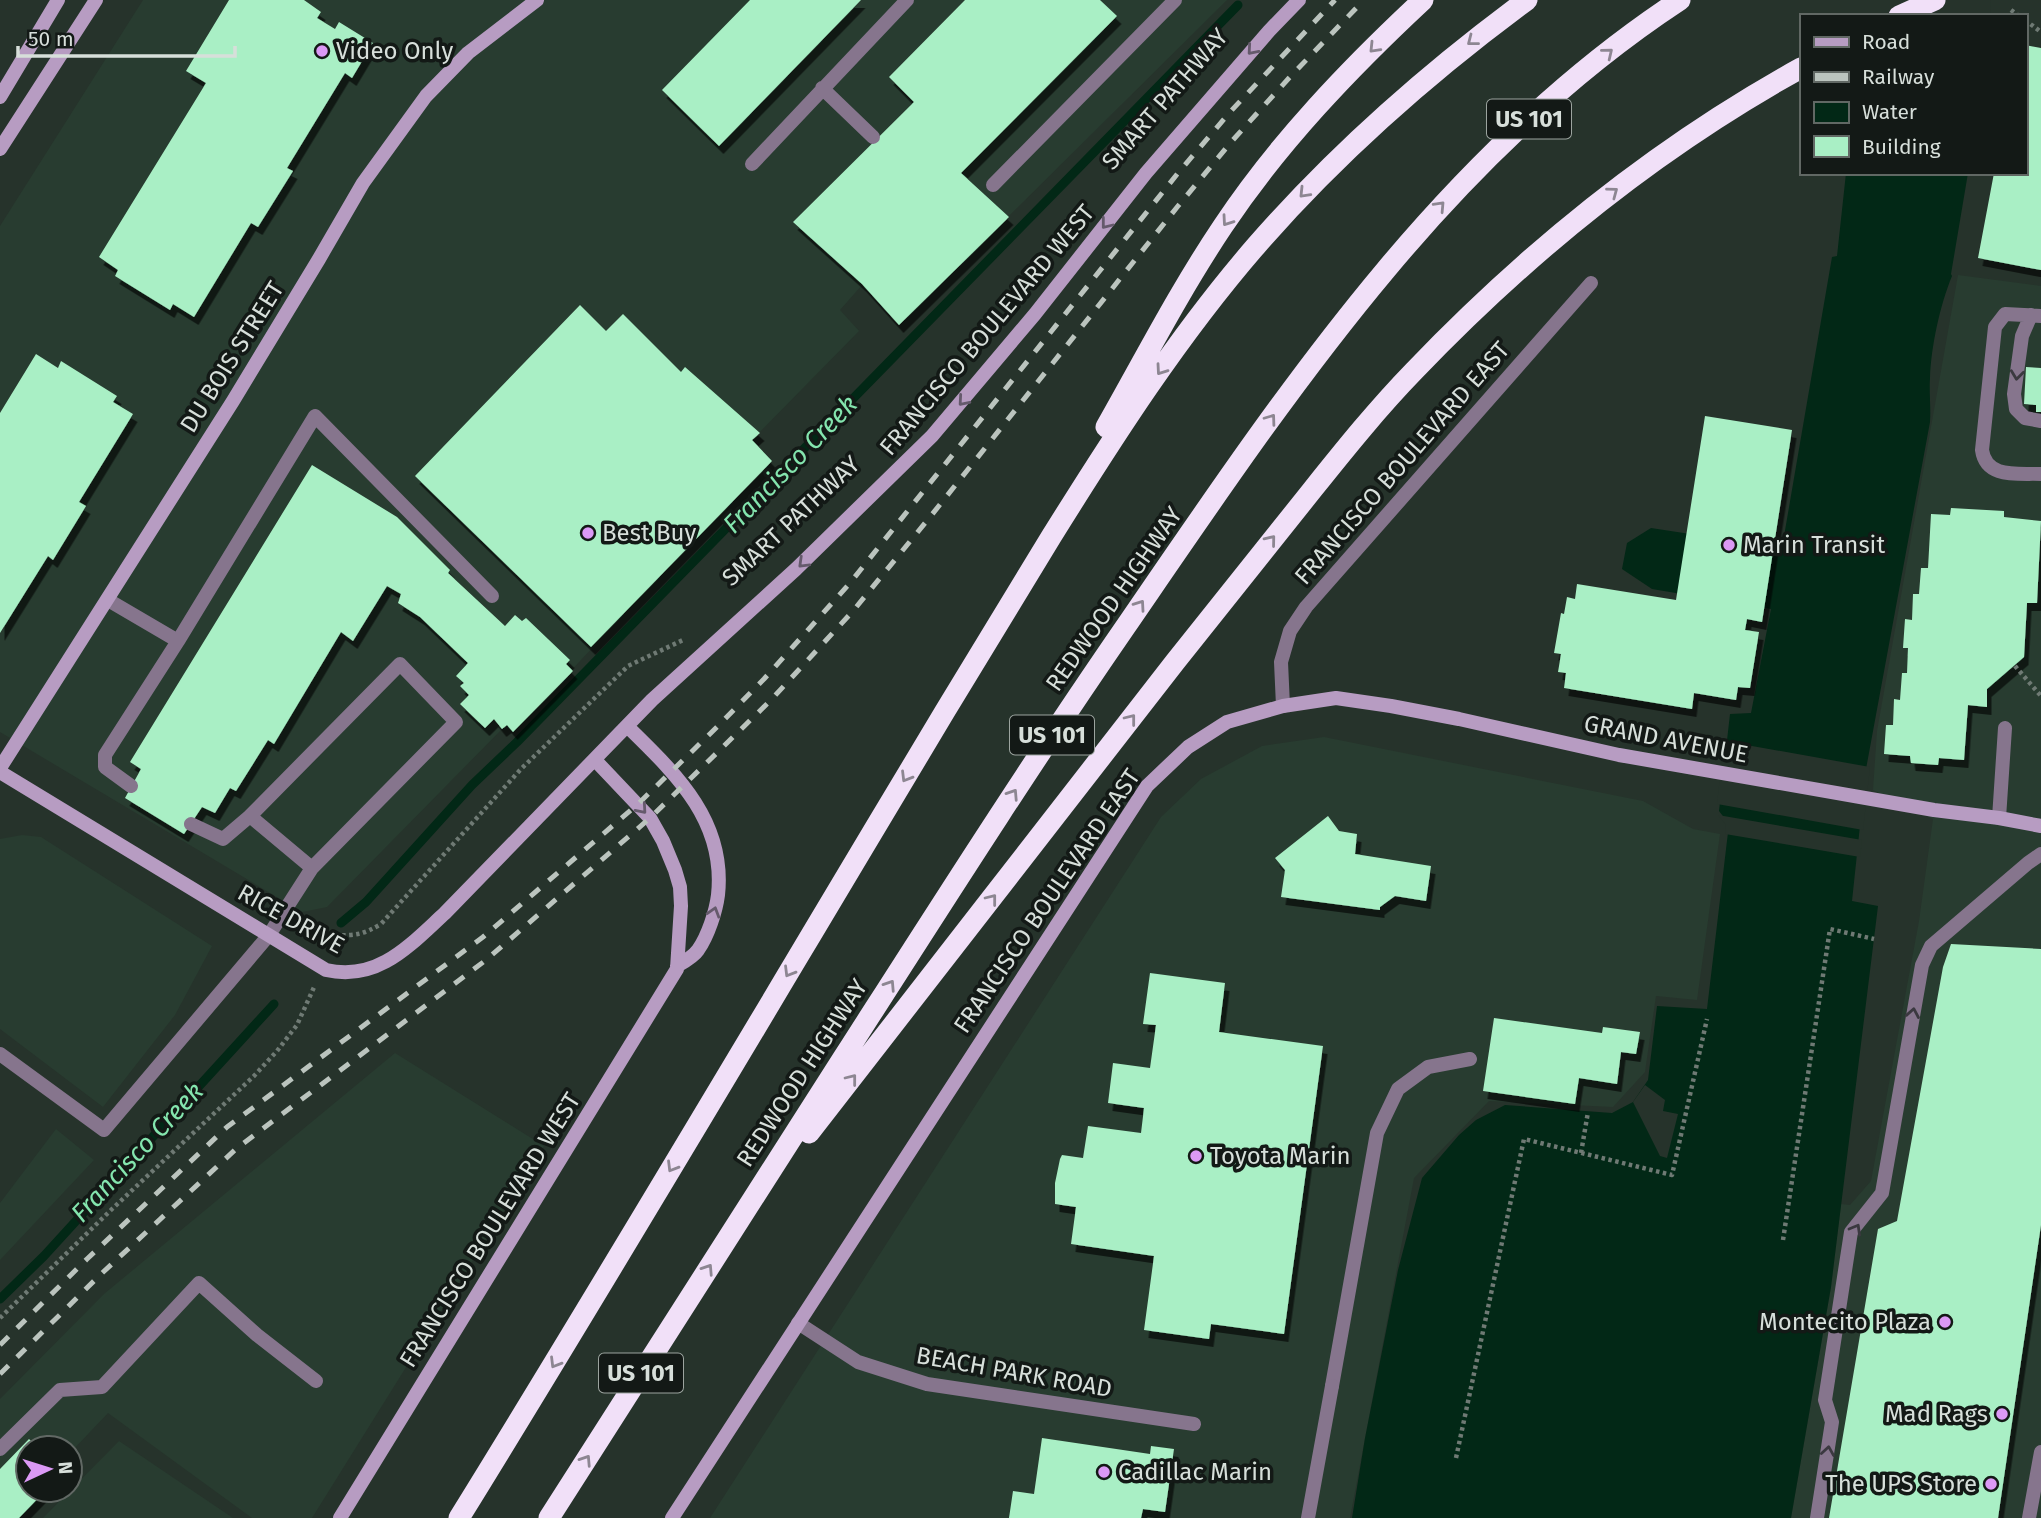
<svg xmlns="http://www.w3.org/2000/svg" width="2041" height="1518" viewBox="0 0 2041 1518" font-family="'Fira Sans',sans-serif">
<defs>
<filter id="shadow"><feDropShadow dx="4.5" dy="8" stdDeviation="0" flood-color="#0009"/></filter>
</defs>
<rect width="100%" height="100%" fill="#26332b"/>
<!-- built -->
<path fill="#283c30" d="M143,0h1084l-328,325 -37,-40 -22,25 19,21 -107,109 20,21 -126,130 -133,141 -6,-6 -5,3 -175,178 -25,5 -302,-180v-506z
M1958,275l83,11v1232h-250l40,-231 10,-83 9,1 21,-24 48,-260 14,-102 -60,-29 4,-59z
M1324,737l319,64 50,28 27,5 -23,166 -41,-4 -11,76 -32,35 -124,-6 -75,77 -64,340h-640l451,-701 40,-38 61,-33z
M22,835l19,2 171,109 -37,69 -72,92 -103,-78v-190z
M395,1053l149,93 -232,372h-60l-144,-105 -38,40v-5h-42v42l-28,28v-119l104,-105z
M56,1129l38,31 -94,100v-57z
M119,1441l114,77h-190z"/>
<!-- water -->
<path fill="#022816" d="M1846,173h122l-17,101 1,2c-12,29 -21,71 -22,102 -1,14 1,29 0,44l-64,347 -14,132 26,5 -47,381 -40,231h-439l13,-80 33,-168 24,-92 37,-43 17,-15 29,-15 107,8 21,-11 15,-22 9,-74 50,3 22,-185 -10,-13 11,-97 21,-1 20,-104 -119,-20 -30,-20 5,-26 24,-15 131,20 50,-291 5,-1z"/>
<!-- pier -->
<path fill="#26332b" d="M1942,0h49l-1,16h-51z
M1724,741l146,26 -7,63 -146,-26z
M1718,815l144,25 -2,17 -135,-23 1,-9z
M1645,1085l20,15 -2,11 15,3 -11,44 -7,-2 -27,-54z"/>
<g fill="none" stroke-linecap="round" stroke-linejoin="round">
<!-- stream -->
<path stroke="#022816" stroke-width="9" d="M341,923l25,-21 106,-117 45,-43 721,-737
M0,1299l44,-43 230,-252"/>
</g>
<!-- building -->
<path fill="#a9efc5" filter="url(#shadow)" d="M229,0h75l17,12 -4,6 18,11 4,-7 34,21 -21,35 -7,-5 -58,95 6,3 -35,56 -7,-4 -57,94 -21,-13 -3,6 -55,-34 3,-6 -19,-13 107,-174 -20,-12z
M750,0h111l-142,146 -57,-56z
M965,0h135l17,16 -156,157 48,44 -110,108 -37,-41 -69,-62 121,-120 -25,-25z
M2025,45l16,3v222l-63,-12 16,-85h31z
M580,305l26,26 17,-17 58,58 4,-5 75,66 -8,7 20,21 -181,186 -176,-171z
M36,354l22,14 3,-7 56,35 -4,6 20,12 -54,88 7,4 -33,54 -5,-4 -48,77v-220z
M2026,367l15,1v44h-5v-7l-12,-1z
M1705,416l87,14 -30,192 -15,-3 -2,11 14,2 -9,56 -12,-1 -2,13 -42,-7 -2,16 -128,-21 2,-15 -8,-1 3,-18 -7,-1 7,-40 3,1 3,-17 8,2 2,-15 99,16z
M312,465l85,52 53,53 -2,3 57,53 10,-11 7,6 4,-3 44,42 -4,4 7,7 -60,61 -6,-7 -5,4 -8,-10 -9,9 -25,-24 9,-9 -9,-9 4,-3 -8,-7 12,-13 -48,-46 -22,-14 3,-9 -14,-8 -34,55 -12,-9 -67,112 -6,-4 -32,51 -6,-3 -15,25 -13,-6 -18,27 -59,-36 16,-29 -11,-7z
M1951,508l53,3v6l37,4 -4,82h-10l-3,54 -37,32v18l-19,-2 -4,55 -25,-2 -1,7 -27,-2 -1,-7 -26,-2 2,-29h7l1,-26 6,1 2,-27h5l1,-25h-5l2,-29 7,1 1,-26h6l2,-26h7l3,-54 19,1z
M1328,816l11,15 18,3 -2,20 76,12 -5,35 -31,-5 -15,11v3l-99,-13 4,-27 -10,-12z
M1951,944l90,5v276l-43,293h-169l49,-289 19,-8 46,-254z
M1150,973l75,10 -6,49 104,14 -39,288 -73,-10 -2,15 -65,-9 10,-74 -83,-12 5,-37 -21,-3v-21l5,-24 2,-4 21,3 5,-32 53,7 3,-25 -36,-5 5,-40 37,5 6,-43 -13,-1z
M1494,1018l108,15 1,-6 37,5 -4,22 -15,-2 -4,32 -38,-6 -4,26 -92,-13z
M1042,1438l108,16 1,-8 23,3 -9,63 -22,-3 -2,9h-132l4,-27 21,3z
M29,1439l9,9h-10v42h18l-27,28h-19v-49z"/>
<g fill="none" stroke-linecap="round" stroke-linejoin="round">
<!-- path -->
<path stroke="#6f7a74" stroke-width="4.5" stroke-dasharray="3.5 3.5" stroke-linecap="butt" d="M2011,10l8,6
M2025,20l16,12
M2015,666l26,30
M330,948l5,-13c21,1 29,-1 46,-11l140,-155 107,-103 55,-26
M1581,1153l7,-41
M1783,1240l47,-311 44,10
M0,1318l111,-108 143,-134 23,-25 20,-26 18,-40
M1456,1458l68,-319 148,36 35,-156"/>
<!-- lane -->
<path stroke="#86758d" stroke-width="14" d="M822,88l51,49
M752,164l155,-164
M993,185l182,-185
M2031,315l-9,21 -8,58 2,15 9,9 16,3
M2041,316l-36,-2 -10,13 -13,123c4,29 36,23 59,24
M108,600l70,41 137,-225 177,180
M131,786l-26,-19v-12l73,-114
M1999,818l6,-90
M191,824l32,15 27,-23
M0,1054l104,76 165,-195 43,-67 -62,-52 150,-152 56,58 -144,146
M798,1323l60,39 69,22 267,40
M1332,1386l45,-253 21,-44 30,-22 42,-8
M0,1449l60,-59 42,-3 97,-104 58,52 59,46
M1817,1518l15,-96 -7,-22 26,-168 31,-39 40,-228 9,-19 97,-83 13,-9
M2029,1518l12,-66"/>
<!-- street -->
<path stroke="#86758d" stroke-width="14" d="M1283,706l-2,-44 9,-31 16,-24 285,-324
M1308,1518l24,-132"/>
<!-- secondary -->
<path stroke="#b79cc2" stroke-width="14" d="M0,97l58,-97
M0,149l96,-149
M628,727c48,47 98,94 90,168 -2,16 -10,41 -20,55 -4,6 -14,12 -21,16
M0,768l233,-367 86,-142 44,-76 63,-87 42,-43 69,-53
M0,772l326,198c52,12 84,-25 119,-57l207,-213 144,-131 136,-133 103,-122 111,-141 123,-142 30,-31
M340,1518l337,-549 4,-63 -1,-19 -5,-17 -12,-29 -13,-23 -55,-58
M672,1518l475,-732 41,-39 39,-25 56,-16 53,-8 55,8 68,13 160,36 315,55 65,8 42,8"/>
<!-- highway -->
<path stroke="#f1e0f8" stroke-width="21" d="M1899,16l36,-16
M1106,427c38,-67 74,-137 117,-201 56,-84 127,-158 200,-226
M809,1133c123,-156 243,-315 366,-471 46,-58 92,-116 138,-173 32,-40 65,-81 101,-118 113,-118 244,-224 387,-303
M459,1518c143,-231 282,-466 422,-700 56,-94 113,-188 170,-281 63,-101 127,-201 205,-291 81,-93 172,-173 271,-246
M549,1518c98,-153 196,-306 294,-460 93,-145 185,-290 283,-432 158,-230 316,-470 554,-626"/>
<!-- rail -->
<path stroke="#bbc4be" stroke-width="5" stroke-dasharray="12 12" stroke-linecap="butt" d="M0,1345l87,-86 140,-132 256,-190 155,-133 79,-77 47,-48 86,-96 328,-410 53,-62 104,-111
M0,1374l100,-99 136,-126 250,-189 164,-142 120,-117 83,-90 77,-94 248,-311 54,-65 57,-63 75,-78"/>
</g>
<!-- one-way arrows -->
<defs><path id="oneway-chevron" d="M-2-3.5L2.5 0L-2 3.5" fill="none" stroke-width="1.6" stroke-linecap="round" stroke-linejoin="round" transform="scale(1.75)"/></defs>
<g stroke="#8d8692">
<use href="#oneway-chevron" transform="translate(1472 41) rotate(142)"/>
<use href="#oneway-chevron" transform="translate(1374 48) rotate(134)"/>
<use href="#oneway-chevron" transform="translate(1608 53) rotate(-39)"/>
<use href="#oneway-chevron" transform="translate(1613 192) rotate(-37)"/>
<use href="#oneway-chevron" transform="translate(1304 193) rotate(134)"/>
<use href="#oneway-chevron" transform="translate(1440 206) rotate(-47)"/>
<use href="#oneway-chevron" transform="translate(1227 221) rotate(125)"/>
<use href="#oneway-chevron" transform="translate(1161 370) rotate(125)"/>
<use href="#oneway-chevron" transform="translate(1271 419) rotate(-54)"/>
<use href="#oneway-chevron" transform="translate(1271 540) rotate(-51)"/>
<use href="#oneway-chevron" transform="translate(1140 605) rotate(-55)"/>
<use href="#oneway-chevron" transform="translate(1131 719) rotate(-52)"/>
<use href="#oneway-chevron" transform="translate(906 777) rotate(121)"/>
<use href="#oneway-chevron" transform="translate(1013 794) rotate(-57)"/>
<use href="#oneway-chevron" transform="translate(992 899) rotate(-52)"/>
<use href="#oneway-chevron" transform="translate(789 972) rotate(121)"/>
<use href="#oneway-chevron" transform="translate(890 985) rotate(-57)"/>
<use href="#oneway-chevron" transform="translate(852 1079) rotate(-52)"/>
<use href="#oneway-chevron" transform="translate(672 1167) rotate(121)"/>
<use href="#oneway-chevron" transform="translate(708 1269) rotate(-57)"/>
<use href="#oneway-chevron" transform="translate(555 1363) rotate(121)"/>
<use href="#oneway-chevron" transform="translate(586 1460) rotate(-57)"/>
</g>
<g stroke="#655a6c">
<use href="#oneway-chevron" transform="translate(1252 50) rotate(131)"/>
<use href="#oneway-chevron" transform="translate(1106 224) rotate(128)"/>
<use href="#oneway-chevron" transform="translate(963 401) rotate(131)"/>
<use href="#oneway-chevron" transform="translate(803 563) rotate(136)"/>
<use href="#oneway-chevron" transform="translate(642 809) rotate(49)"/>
<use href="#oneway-chevron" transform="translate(714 912) rotate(-73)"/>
</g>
<g stroke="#3b3940">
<use href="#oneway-chevron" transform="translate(2017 375) rotate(97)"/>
<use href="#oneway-chevron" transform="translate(1913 1013) rotate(-80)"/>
<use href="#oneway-chevron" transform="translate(1856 1229) rotate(-60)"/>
<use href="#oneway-chevron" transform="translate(1828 1451) rotate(-81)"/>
</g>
<!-- markers -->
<g fill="#db99f5" stroke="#131916" stroke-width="2.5">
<circle cx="322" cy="51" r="7"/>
<circle cx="588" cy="533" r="7"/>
<circle cx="1729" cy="545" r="7"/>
<circle cx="1196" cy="1156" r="7"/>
<circle cx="1945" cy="1322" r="7"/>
<circle cx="2002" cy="1414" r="7"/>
<circle cx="1104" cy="1472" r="7"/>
<circle cx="1991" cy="1484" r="7"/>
</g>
<g text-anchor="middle" stroke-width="7" stroke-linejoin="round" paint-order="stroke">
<!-- shield labels -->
<g fill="#131916" stroke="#9ca49f" stroke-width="2">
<rect x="1487" y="99.5" width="84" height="39" rx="5"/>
<rect x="1010" y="715.5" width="84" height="39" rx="5"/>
<rect x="599" y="1353.5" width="84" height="39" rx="5"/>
</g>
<g font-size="23" font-weight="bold" fill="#d7dfda">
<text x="1529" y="127">US 101</text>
<text x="1052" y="743">US 101</text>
<text x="641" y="1381">US 101</text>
</g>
<!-- poi labels -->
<g font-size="24" fill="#d7dfda" stroke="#131916" text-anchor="start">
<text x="336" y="59">Video Only</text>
<text x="602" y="541">Best Buy</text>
<text x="1743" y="553">Marin Transit</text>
<text x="1210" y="1164">Toyota Marin</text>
<text x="1931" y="1330" text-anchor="end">Montecito Plaza</text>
<text x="1988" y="1422" text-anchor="end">Mad Rags</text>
<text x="1118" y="1480">Cadillac Marin</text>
<text x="1977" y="1492" text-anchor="end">The UPS Store</text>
</g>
<!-- street labels -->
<g font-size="24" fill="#d7dfda" stroke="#131916">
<text transform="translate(1165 99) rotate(-49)" y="8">SMART PATHWAY</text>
<text transform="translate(987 330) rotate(-50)" y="8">FRANCISCO BOULEVARD WEST</text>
<text transform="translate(232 357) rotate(-58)" y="8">DU BOIS STREET</text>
<text transform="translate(1402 463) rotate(-49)" y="8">FRANCISCO BOULEVARD EAST</text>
<text transform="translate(791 521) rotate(-43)" y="8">SMART PATHWAY</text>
<text transform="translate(1114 599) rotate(-55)" y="8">REDWOOD HIGHWAY</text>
<text transform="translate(1666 739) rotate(11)" y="8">GRAND AVENUE</text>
<text transform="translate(1047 901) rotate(-56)" y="8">FRANCISCO BOULEVARD EAST</text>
<text transform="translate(291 919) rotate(29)" y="8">RICE DRIVE</text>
<text transform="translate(802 1073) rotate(-57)" y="8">REDWOOD HIGHWAY</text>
<text transform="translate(490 1230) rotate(-58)" y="8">FRANCISCO BOULEVARD WEST</text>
<text transform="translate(1014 1372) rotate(10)" y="8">BEACH PARK ROAD</text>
</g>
<!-- water labels -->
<g font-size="26" font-style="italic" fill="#84e5ae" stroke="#131916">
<text transform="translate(790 464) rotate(-46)" y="9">Francisco Creek</text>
<text transform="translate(137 1152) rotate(-47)" y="9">Francisco Creek</text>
</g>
</g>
<!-- legend -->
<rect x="1800" y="14" width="228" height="161" fill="#131916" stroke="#616864" stroke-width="2"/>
<rect x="1814" y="37" width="35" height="10" fill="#b79cc2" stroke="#616864" stroke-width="2"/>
<text x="1862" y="49" font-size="21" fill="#d7dfda">Road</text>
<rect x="1814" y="72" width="35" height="10" fill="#bbc4be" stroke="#616864" stroke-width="2"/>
<text x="1862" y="84" font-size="21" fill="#d7dfda">Railway</text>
<rect x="1814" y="102" width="35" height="21" fill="#022816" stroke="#616864" stroke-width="2"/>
<text x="1862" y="119" font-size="21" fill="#d7dfda">Water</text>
<rect x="1814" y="136" width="35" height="21" fill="#a9efc5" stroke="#616864" stroke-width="2"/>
<text x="1862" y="154" font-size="21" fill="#d7dfda">Building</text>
<!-- north arrow -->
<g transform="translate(49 1469) rotate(86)"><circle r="33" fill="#131916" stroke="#616864" stroke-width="2"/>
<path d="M0-5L12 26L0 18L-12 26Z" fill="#db99f5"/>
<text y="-10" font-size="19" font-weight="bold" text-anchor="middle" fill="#d7dfda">N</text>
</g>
<!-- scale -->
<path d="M18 46v10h217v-10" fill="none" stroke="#d7dfda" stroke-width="3.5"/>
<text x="28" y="46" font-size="21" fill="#d7dfda" stroke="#131916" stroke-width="5" paint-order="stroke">50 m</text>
</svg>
